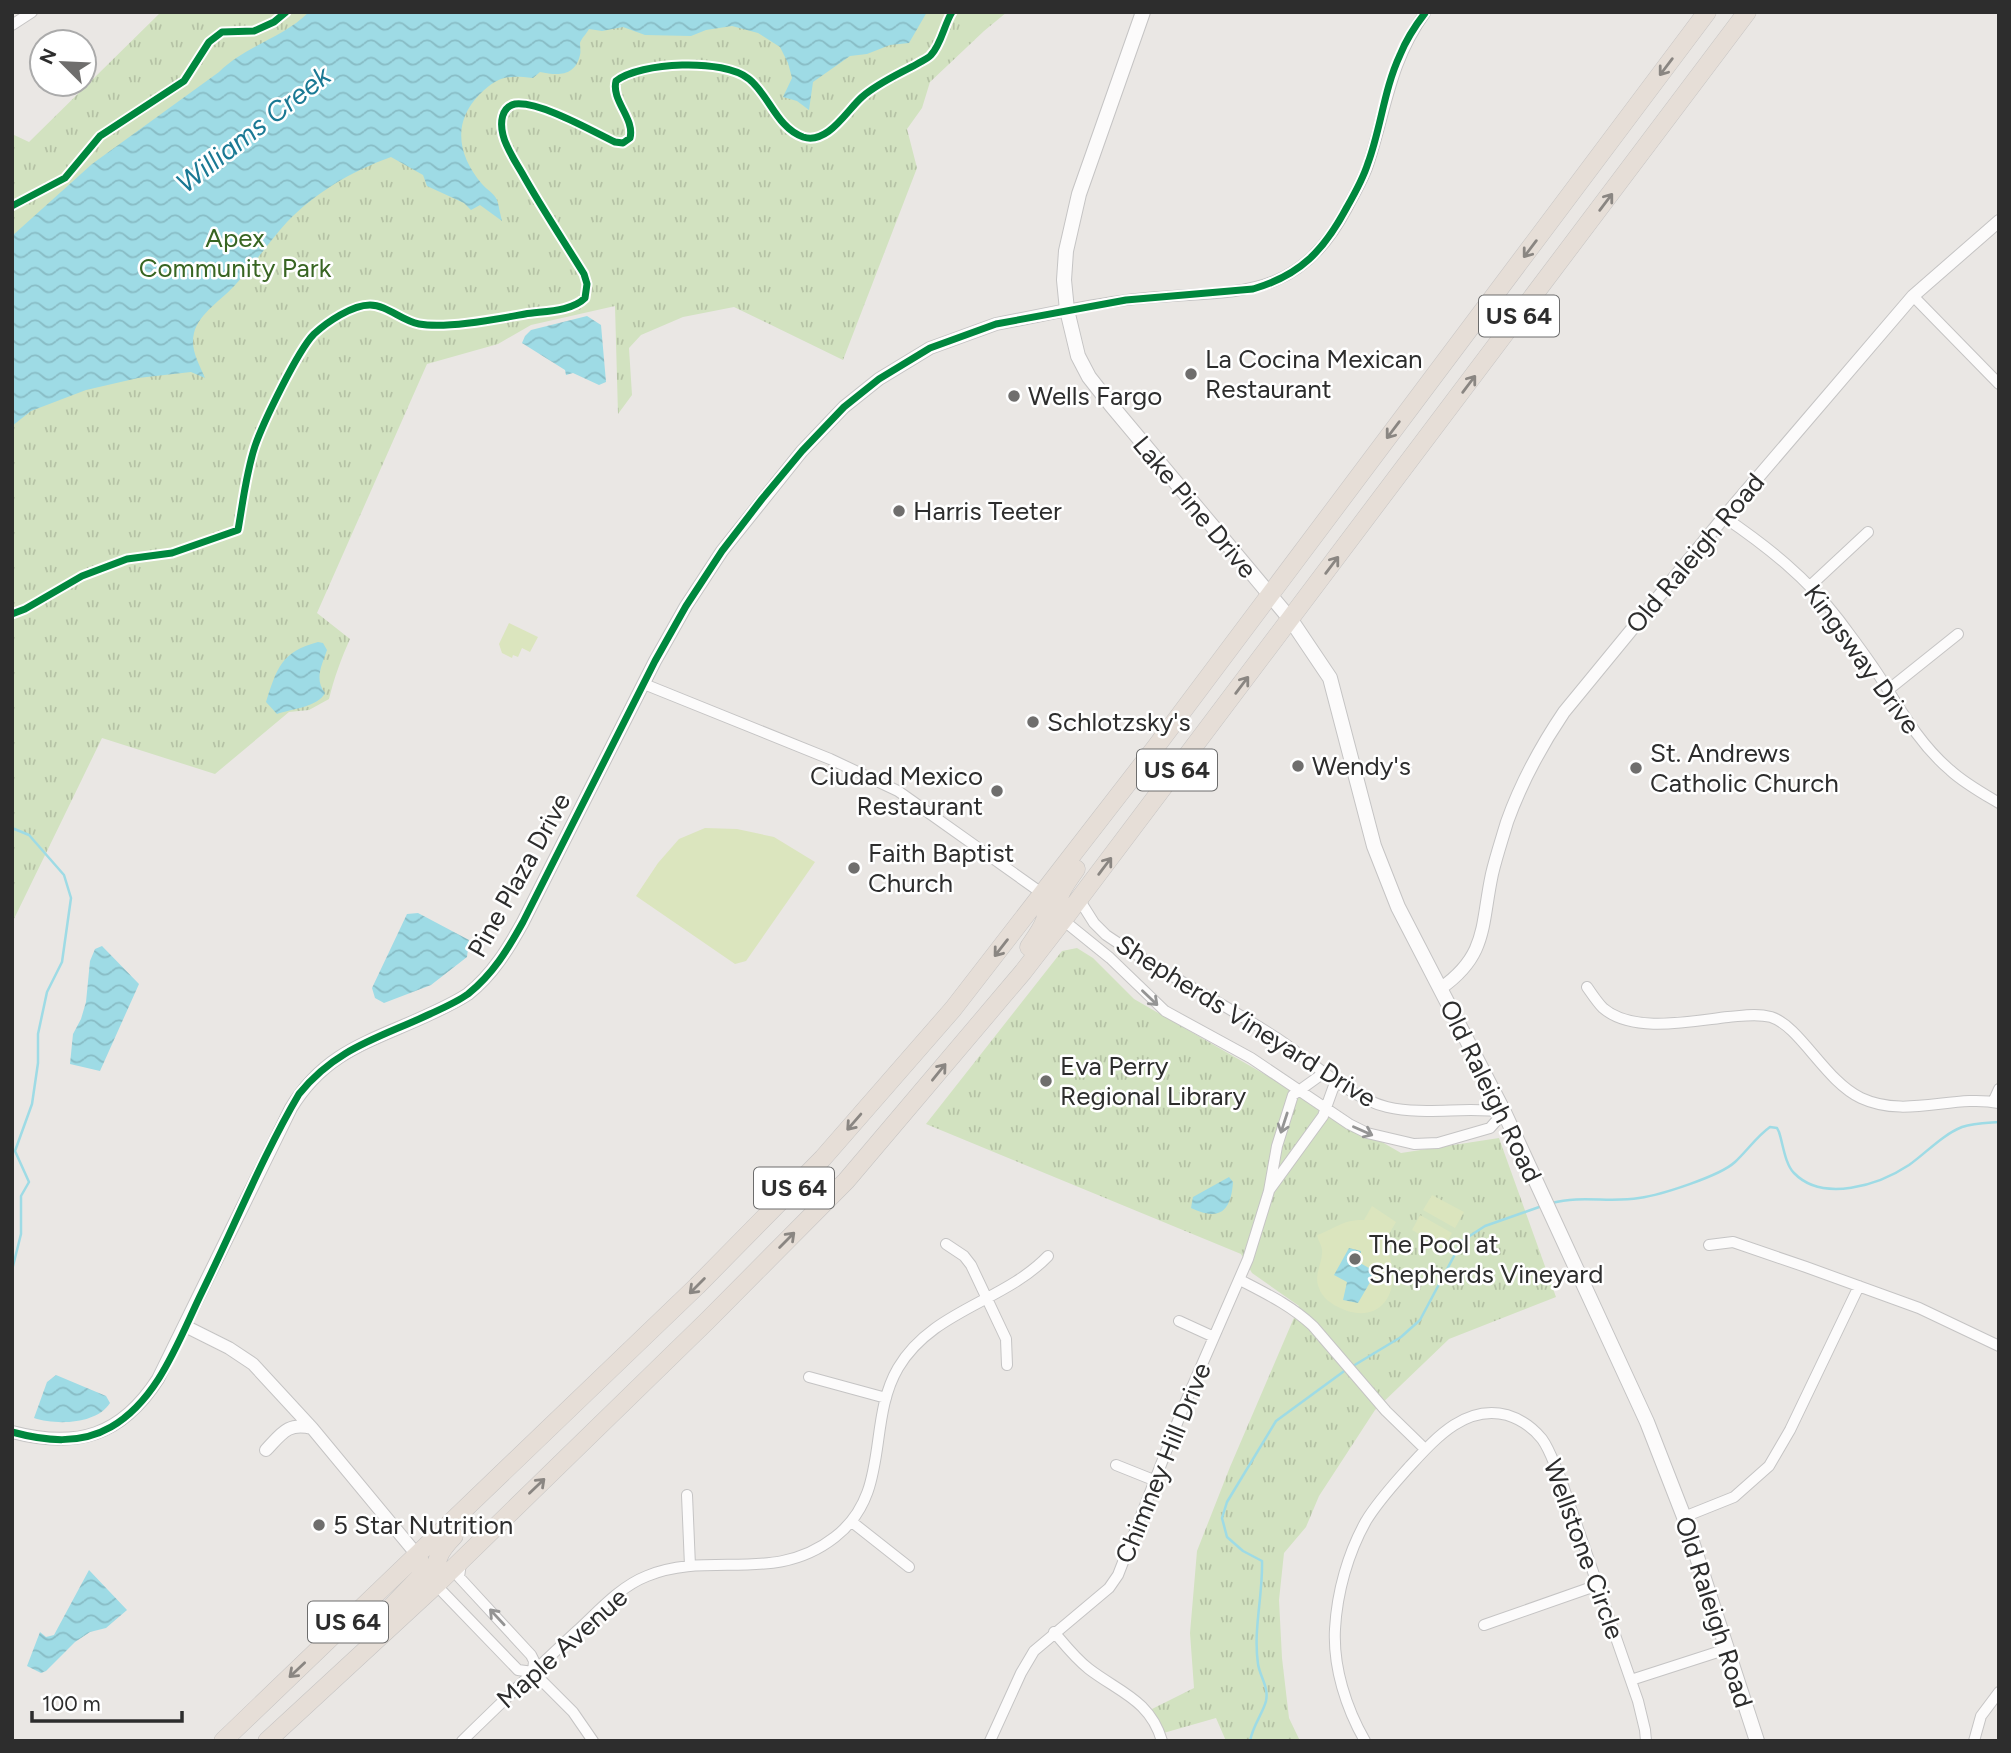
<svg xmlns="http://www.w3.org/2000/svg" width="2011" height="1753" viewBox="0 0 2011 1753" font-family="Figtree,sans-serif">
<defs>
<pattern id="park-tufts" width="24" height="20" patternUnits="userSpaceOnUse" patternTransform="scale(1.75)"><rect width="24" height="20" fill="#d2e2c0"/><path d="M3 7l-1-3M5 7V3M7 7l1-3M15 17l-1-3M17 17v-4M19 17l1-3" fill="none" stroke="#b5c2a5"/></pattern>
<pattern id="water-waves" width="16" height="10" patternUnits="userSpaceOnUse" patternTransform="scale(1.75)"><rect width="16" height="10" fill="#9edbe5"/><path d="M0 5q4-4 8 0t8 0" fill="none" stroke="#88bcc5"/></pattern>
</defs>
<rect width="100%" height="100%" fill="#eae7e4"/>
<!-- park -->
<path fill="url(#park-tufts)" d="M161,12h846l-23,19 -54,51 -8,26 -15,21 10,39 -74,192 -109,-53 -51,10 -42,18 -12,13 3,47 -14,19 -3,-108 -84,19 -33,19 -71,20 -110,249 33,26c-9,20 -16,39 -21,60l-20,11 -20,2 -74,62 -113,-36 -90,185v-789l17,8z
M1077,948l16,10 41,41 267,154 98,-15 57,159 -107,42 -74,71 -56,86 -13,31 -22,26 -5,47 3,58 7,60 11,23h-74l-10,-23 -56,16 -12,-23 46,-23 -4,-55 7,-82 33,-84 69,-161 -47,-33 -11,-19 -315,-130 136,-173z"/>
<!-- pitch -->
<path fill="#dbe5be" d="M509,623l29,14 -8,15 -8,-4 -4,9 -5,-2 -1,3 -10,-5 -3,-9z
M705,828l32,1 37,8 41,25 -69,99 -11,3 -99,-68 22,-33 21,-24z
M1432,1195l32,17 -9,16 -32,-18z
M1372,1206l24,16 -11,19c3,9 6,18 7,27 5,36 -21,56 -54,39 -8,-4 -16,-10 -19,-19 -6,-14 4,-24 3,-38 0,-4 -4,-10 -5,-15 18,-6 26,-16 47,-15z
M1420,1215l32,18 -8,15 -32,-18z"/>
<!-- water -->
<path fill="url(#water-waves)" d="M309,12h618l-18,31 -19,2 -23,9 -17,2 -37,26 -4,28 -12,-9 -14,-4 9,-19 -4,-15 -8,-16 -22,-14 -26,-7 -26,4 -15,6 -46,-1 -22,-8 -21,4 -13,-2c-2,4 -8,10 -9,14 0,4 1,8 0,12 -5,21 -21,21 -40,17l-7,6c-26,-3 -35,-2 -54,17 -27,28 -21,61 3,89 4,5 12,9 15,16 2,6 3,14 5,21l-22,-16 -9,5 -7,-7 -37,-17 -4,-11 -32,-18c-39,14 -75,35 -104,65 -18,20 -33,42 -51,62 -13,15 -37,29 -42,49 -4,17 5,30 11,45l-14,-6 -53,6 -52,12 -55,21 -19,15v-190l80,-72 127,-92c26,-26 64,-34 90,-60z
M587,316l14,9 5,57 -7,3 -26,-12 -7,2 -1,-5 -43,-27 3,-7 6,-6z
M318,642l5,1 4,7c-5,15 -13,29 -2,43 -7,14 -34,16 -48,21l-11,-12c11,-34 15,-50 52,-60z
M418,913l51,27 -2,17 -36,28 -47,18 -9,-5 -3,-10 35,-74z
M102,946l37,38 -39,87 -30,-7 3,-30 8,-15 5,-17 4,-41 5,-12z
M1229,1177l4,5c-2,31 -15,39 -42,26l2,-11z
M1349,1248l12,3 -1,12 16,9 -18,31 -15,-3 4,-18 -13,-7z
M56,1375l50,21 4,7c-14,22 -55,22 -76,15l13,-36z
M89,1570l38,40 -21,18 -16,4 -15,10 -29,29 -5,2 -14,-7 13,-34 6,5 8,-2z"/>
<g fill="none" stroke-linecap="round" stroke-linejoin="round">
<!-- stream -->
<path stroke="#9edbe5" stroke-width="2.5" d="M12,828l17,7 35,40 7,23 -9,64 -15,30 -9,42v29l-6,41 -17,47 14,31 -8,14v38l-9,36
M1552,1203c29,-8 58,0 87,-5 22,-3 81,-22 96,-36 12,-11 22,-26 35,-35l7,1 2,4c4,12 6,32 15,41 29,30 85,12 115,-8 17,-12 33,-30 53,-38 12,-4 24,-4 37,-5
M1353,1366l48,-29 19,-17 42,-79 23,-15 57,-20
M1250,1741c3,-16 13,-28 16,-40 3,-14 -6,-24 -8,-37 -5,-35 5,-68 4,-103l-19,-10 -16,-14 -5,-19 5,-16 49,-81 71,-52"/>
<!-- minor casing -->
<g stroke="#c5c4c4" stroke-width="12">
<path id="minor" d="M12,25l20,-13
M1913,296l86,88
M1067,310c26,-5 52,-10 79,-12 90,-8 151,4 200,-88 8,-16 18,-31 23,-48 18,-56 21,-100 56,-149
M1724,517c44,30 83,61 115,103 17,23 35,46 49,70 18,29 35,57 62,80 14,13 32,23 49,33
M1810,586l58,-54
M644,684l186,75 68,32 145,103
M1888,690l70,-56
M1084,894l-2,10 12,19 12,12c54,37 114,66 169,102 33,21 74,61 112,70 39,9 78,-1 117,5
M1063,920l47,38 55,53 86,47 98,66 18,9 47,11 24,-1 52,-15 14,-16
M1587,987c5,7 10,15 16,21 30,26 89,13 125,9 14,-1 28,-4 43,0 29,9 54,64 90,81 45,21 92,-4 138,5
M1993,1102l6,-13
M1270,1189l53,-73 13,-36
M946,1244l18,12 7,9 35,74 1,26
M1709,1245l24,-3 73,25 113,41 80,38
M1240,1280c27,14 52,26 73,46l73,85 39,38
M1179,1321l35,16
M809,1377l77,21
M1116,1465l40,16
M687,1495l3,71
M1684,1517l50,-20 35,-31 21,-36 69,-144
M852,1522l57,45
M461,1563l-2,14 72,78 3,6 -1,11
M436,1585l82,85 15,2 40,40 20,29
M1484,1625l114,-40
M1054,1632c11,13 21,26 35,37 30,23 61,31 73,72
M1631,1680l96,-31
M462,1741c38,-37 76,-74 115,-110 21,-19 42,-44 70,-55 64,-26 127,9 188,-39 57,-44 31,-114 63,-169 34,-58 106,-66 150,-112
M990,1741l31,-68 13,-22 75,-63 9,-13 65,-167 65,-149 21,-68 8,-45 16,-51 32,-23
M1365,1741c-19,-33 -32,-74 -30,-112 2,-37 13,-76 31,-108 12,-20 28,-37 43,-54 26,-28 56,-63 98,-52 13,4 26,13 35,24 8,11 12,25 18,38l78,224 7,29 1,11
M1974,1741l7,-25 18,-24"/>
</g>
<!-- tertiary casing -->
<g stroke="#c5c4c4" stroke-width="14">
<path id="tertiary" d="M1441,988c47,-33 40,-63 51,-114 4,-17 10,-35 15,-52 14,-39 34,-76 57,-110l160,-195 189,-221 86,-75
M185,1326l44,22 24,16 59,64 106,128
M12,1432c65,17 109,4 146,-53l133,-271c35,-58 82,-67 139,-94 13,-6 26,-12 38,-20 25,-20 40,-45 55,-72l132,-261 31,-55 36,-55 80,-100 42,-44 35,-28 51,-31 66,-24 71,-14
M266,1450c16,-17 22,-28 46,-22"/>
</g>
<!-- secondary casing -->
<g stroke="#c5c4c4" stroke-width="16">
<path id="secondary" d="M1143,12l-64,182 -13,57 -2,29 3,30 11,46 11,21 22,28 180,215 39,58 44,168 24,61 106,205 143,310 37,95 73,224"/>
</g>
<!-- trunk casing -->
<g stroke="#c6c4c3" stroke-width="19">
<path id="trunk" d="M1062,919c-12,-18 4,-35 14,-50
M1029,947c11,-16 25,-33 14,-53
M436,1585c-2,-23 2,-33 18,-49
M368,1631l51,-53 4,-7 -5,-15
M223,1741l474,-455 126,-128 130,-149 202,-261 552,-736
M267,1741l169,-156 271,-264 139,-140 177,-209 44,-57 680,-903"/>
</g>
<!-- minor -->
<use href="#minor" stroke="#fcfbfb" stroke-width="10"/>
<!-- tertiary -->
<use href="#tertiary" stroke="#fcfbfb" stroke-width="12"/>
<!-- secondary -->
<use href="#secondary" stroke="#fcfbfb" stroke-width="14"/>
<!-- trunk -->
<use href="#trunk" stroke="#e6ded7" stroke-width="18"/>
<!-- cycleway casing -->
<g stroke="#fff" stroke-width="11">
<path id="cycleway" d="M12,206l53,-28 35,-42 84,-55 25,-39 13,-10 32,-1 20,-9 12,-10
M12,614l13,-5 57,-33 45,-17 45,-6 66,-23c5,-28 8,-57 17,-84 8,-23 43,-96 59,-112 13,-12 38,-29 56,-29 17,0 32,16 49,19 27,5 78,-5 106,-10 18,-3 46,-2 60,-16l2,-14 -3,-10c-21,-34 -43,-67 -62,-101 -7,-12 -16,-25 -19,-38 -3,-12 -2,-28 12,-31 25,-3 77,27 100,38l8,1 7,-5c5,-20 -19,-37 -14,-57 24,-19 108,-23 133,-2 20,16 28,49 54,58 25,8 44,-27 59,-40 16,-14 37,-23 55,-33 4,-3 11,-5 14,-9 10,-10 13,-30 21,-43
M12,1432c33,9 68,13 99,-5 48,-28 68,-88 91,-135 32,-65 61,-137 97,-198 37,-46 80,-56 131,-80 13,-6 27,-12 38,-20 25,-20 40,-45 55,-72l132,-261 31,-55 36,-55 40,-52 40,-48 42,-44 35,-28 51,-31 66,-24 130,-24 127,-11c48,-14 71,-39 94,-82 8,-14 16,-28 21,-44 13,-35 16,-74 32,-108 6,-15 15,-29 25,-42"/>
</g>
<!-- cycleway -->
<use href="#cycleway" stroke="#00873e" stroke-width="7"/>
</g>
<!-- one-way arrows -->
<defs><path id="oneway-shaft" d="M-6 0H5M1.5-3L5.5 0L1.5 3" fill="none" stroke-width="1.6" stroke-linecap="round" stroke-linejoin="round" transform="scale(1.75)"/></defs>
<g stroke="#8a8682">
<use href="#oneway-shaft" transform="translate(1666 67) rotate(127)"/>
<use href="#oneway-shaft" transform="translate(1606 202) rotate(-53)"/>
<use href="#oneway-shaft" transform="translate(1530 249) rotate(127)"/>
<use href="#oneway-shaft" transform="translate(1469 384) rotate(-53)"/>
<use href="#oneway-shaft" transform="translate(1393 430) rotate(127)"/>
<use href="#oneway-shaft" transform="translate(1332 565) rotate(-53)"/>
<use href="#oneway-shaft" transform="translate(1242 685) rotate(-53)"/>
<use href="#oneway-shaft" transform="translate(1105 866) rotate(-53)"/>
<use href="#oneway-shaft" transform="translate(1001 948) rotate(128)"/>
<use href="#oneway-shaft" transform="translate(939 1072) rotate(-51)"/>
<use href="#oneway-shaft" transform="translate(854 1122) rotate(131)"/>
<use href="#oneway-shaft" transform="translate(787 1240) rotate(-45)"/>
<use href="#oneway-shaft" transform="translate(697 1286) rotate(135)"/>
<use href="#oneway-shaft" transform="translate(537 1486) rotate(-44)"/>
<use href="#oneway-shaft" transform="translate(297 1670) rotate(137)"/>
</g>
<g stroke="#949494">
<use href="#oneway-shaft" transform="translate(1150 998) rotate(44)"/>
<use href="#oneway-shaft" transform="translate(1284 1123) rotate(108)"/>
<use href="#oneway-shaft" transform="translate(1363 1131) rotate(24)"/>
<use href="#oneway-shaft" transform="translate(497 1617) rotate(-133)"/>
</g>
<!-- markers -->
<g fill="#6f6e6d" stroke="#fff" stroke-width="2.5">
<circle cx="1191" cy="374" r="7"/>
<circle cx="1014" cy="396" r="7"/>
<circle cx="899" cy="511" r="7"/>
<circle cx="1033" cy="722" r="7"/>
<circle cx="1298" cy="766" r="7"/>
<circle cx="1636" cy="768" r="7"/>
<circle cx="997" cy="791" r="7"/>
<circle cx="854" cy="868" r="7"/>
<circle cx="1046" cy="1081" r="7"/>
<circle cx="1355" cy="1259" r="7"/>
<circle cx="319" cy="1525" r="7"/>
</g>
<g text-anchor="middle" stroke-width="5" stroke-linejoin="round" paint-order="stroke">
<!-- shield labels -->
<g fill="#fff" stroke="#6c6c6c" stroke-width="2">
<rect x="1479" y="295.5" width="80" height="41" rx="5"/>
<rect x="1137" y="749.5" width="80" height="41" rx="5"/>
<rect x="754" y="1167.5" width="80" height="41" rx="5"/>
<rect x="308" y="1601.5" width="80" height="41" rx="5"/>
</g>
<g font-size="24" font-weight="bold" fill="#2d2d2d">
<text x="1519" y="324">US 64</text>
<text x="1177" y="778">US 64</text>
<text x="794" y="1196">US 64</text>
<text x="348" y="1630">US 64</text>
</g>
<!-- park labels -->
<g font-size="26" fill="#386522" stroke="#fff">
<text x="235" y="247">Apex<tspan x="235" dy="30">Community Park</tspan></text>
</g>
<!-- poi labels -->
<g font-size="26" fill="#2d2d2d" stroke="#fff" text-anchor="start">
<text x="1205" y="368">La Cocina Mexican<tspan x="1205" dy="30">Restaurant</tspan></text>
<text x="1028" y="405">Wells Fargo</text>
<text x="913" y="520">Harris Teeter</text>
<text x="1047" y="731">Schlotzsky's</text>
<text x="1650" y="762">St. Andrews<tspan x="1650" dy="30">Catholic Church</tspan></text>
<text x="1312" y="775">Wendy's</text>
<text x="983" y="785" text-anchor="end">Ciudad Mexico<tspan x="983" dy="30">Restaurant</tspan></text>
<text x="868" y="862">Faith Baptist<tspan x="868" dy="30">Church</tspan></text>
<text x="1060" y="1075">Eva Perry<tspan x="1060" dy="30">Regional Library</tspan></text>
<text x="1369" y="1253">The Pool at<tspan x="1369" dy="30">Shepherds Vineyard</tspan></text>
<text x="333" y="1534">5 Star Nutrition</text>
</g>
<!-- street labels -->
<g font-size="26" fill="#2d2d2d" stroke="#fff">
<text transform="translate(1195 507) rotate(50)" y="9">Lake Pine Drive</text>
<text transform="translate(1695 553) rotate(-50)" y="9">Old Raleigh Road</text>
<text transform="translate(1862 659) rotate(54)" y="9">Kingsway Drive</text>
<text transform="translate(519 875) rotate(-61)" y="9">Pine Plaza Drive</text>
<text transform="translate(1246 1021) rotate(32)" y="9">Shepherds Vineyard Drive</text>
<text transform="translate(1491 1091) rotate(64)" y="9">Old Raleigh Road</text>
<text transform="translate(1163 1463) rotate(-68)" y="9">Chimney Hill Drive</text>
<text transform="translate(1584 1549) rotate(70)" y="9">Wellstone Circle</text>
<text transform="translate(1714 1612) rotate(72)" y="9">Old Raleigh Road</text>
<text transform="translate(562 1648) rotate(-42)" y="9">Maple Avenue</text>
</g>
<!-- water labels -->
<g font-size="28" font-style="italic" fill="#1a7994" stroke="#fff">
<text transform="translate(253 129) rotate(-38)" y="10">Williams Creek</text>
</g>
</g>
<!-- border -->
<rect width="2011" height="1753" fill="none" stroke="#2d2d2d" stroke-width="28"/>
<!-- north arrow -->
<g transform="translate(63 63) rotate(294)"><circle r="33" fill="#ffffff" stroke="#ababab" stroke-width="2"/>
<path d="M0-5L12 26L0 18L-12 26Z" fill="#6f6e6d"/>
<text y="-10" font-size="19" font-weight="bold" text-anchor="middle" fill="#2d2d2d">N</text>
</g>
<!-- scale -->
<path d="M32 1711v10h150v-10" fill="none" stroke="#2d2d2d" stroke-width="3.5"/>
<text x="42" y="1711" font-size="21" fill="#2d2d2d" stroke="#ffffff" stroke-width="5" paint-order="stroke">100 m</text>
</svg>
